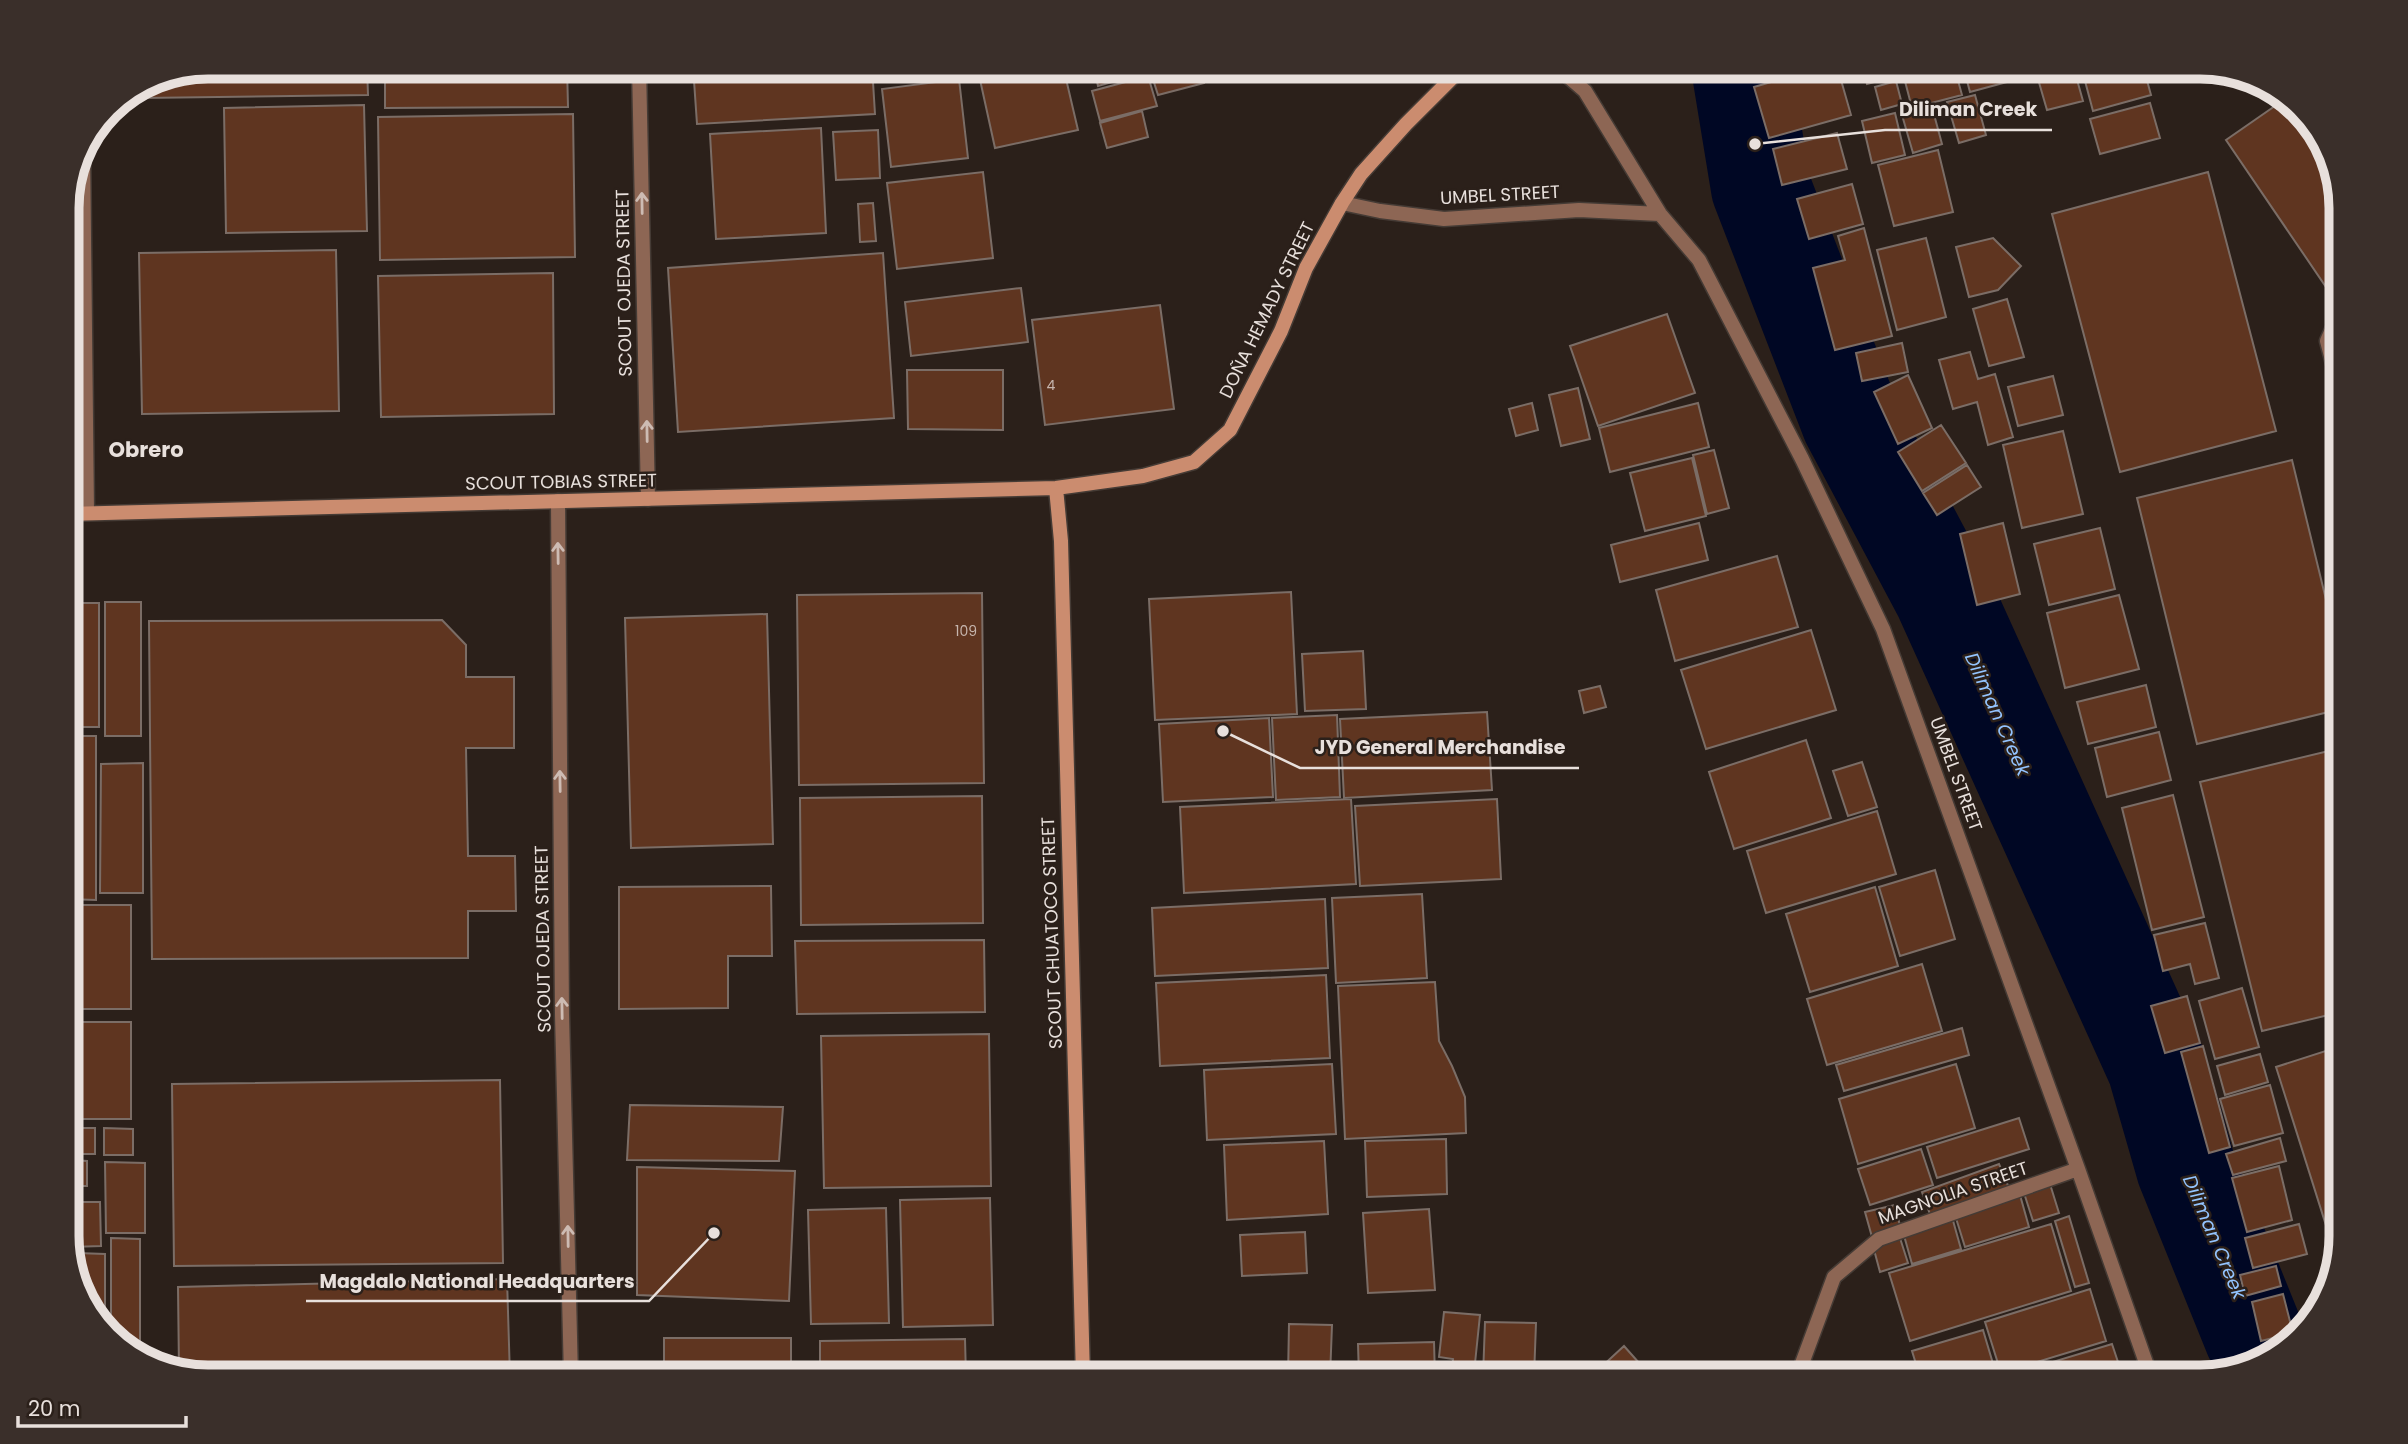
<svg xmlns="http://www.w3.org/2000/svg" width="2408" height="1444" viewBox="0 0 2408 1444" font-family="Poppins,sans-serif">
<rect width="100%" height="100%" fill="#2b201a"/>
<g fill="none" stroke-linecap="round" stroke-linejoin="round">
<!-- river -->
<path stroke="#000724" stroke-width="100" d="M1741,66l20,122 90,233 92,173 214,473 29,101 68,168 13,24"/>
</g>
<!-- building -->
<path fill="#5f3520" stroke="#7b6d66" stroke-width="2" d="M207,66h160l1,29 -226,3v-13l12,-8z
M385,66h182l1,41 -183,1z
M693,66h179l3,48 -178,10z
M879,66h85l1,5 -84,10z
M977,66h86l15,64 -83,18z
M1098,66h33l2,10 -35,10 -4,-18z
M1134,66h66l4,17 -46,12 -7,-22 -14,3z
M1760,66h31l-29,8z
M1827,66h10l14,49 -82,23 -15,-51z
M1871,66h19l3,11 -26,7 -4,-16z
M1901,66h53l8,29 -50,13z
M1963,66h51l4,13 -48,13z
M2081,66h62l8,29 -58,16z
M2182,66h19l12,4 -29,8z
M2074,69l9,32 -36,9 -9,-31z
M2217,71l24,6 -21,6z
M1148,76l9,30 -57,15 -8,-30z
M959,79l9,79 -77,9 -9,-78z
M1896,81l6,23 -21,6 -6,-23z
M1975,95l11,40 -27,8 -12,-41z
M2285,99l37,38 19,62v78l-15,10 -100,-147z
M2150,103l10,35 -60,16 -10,-35z
M364,105l3,126 -141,2 -2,-125z
M1932,107l10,37 -29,9 -11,-38z
M1142,111l6,26 -41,11 -7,-25z
M1895,113l10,42 -33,8 -10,-42z
M573,114l2,143 -195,3 -2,-143z
M821,128l5,105 -110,6 -6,-105z
M878,130l2,48 -44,2 -3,-48z
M1837,133l10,36 -65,16 -9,-36z
M1938,150l15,62 -59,14 -16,-61z
M983,172l10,86 -96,11 -10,-86z
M2208,172l68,259 -156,41 -68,-258z
M1852,184l11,40 -54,15 -12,-40z
M873,203l3,38 -16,1 -2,-38z
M1864,228l28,108 -57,14 -22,-82 32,-8 -7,-24z
M1926,238l20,79 -49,13 -20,-80z
M1993,238l28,28 -23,24 -29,7 -13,-50z
M336,250l3,161 -197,3 -3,-161z
M883,253l11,165 -216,14 -10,-164z
M553,273l1,141 -173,3 -3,-141z
M1021,288l7,54 -117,14 -6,-54z
M2007,299l17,58 -35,9 -16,-57z
M1160,305l14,104 -129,16 -13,-105z
M1667,314l28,79 -97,33 -28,-80z
M1902,343l6,29 -46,9 -6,-28z
M1970,352l8,27 17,-5 18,63 -25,8 -11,-43 -24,7 -14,-49z
M907,370h96v60l-95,-1z
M1908,375l24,53 -34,16 -24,-52z
M2053,376l10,39 -45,11 -10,-39z
M1578,388l12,51 -29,7 -12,-51z
M1532,403l6,27 -22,6 -7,-27z
M1698,403l11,44 -99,25 -11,-44z
M1941,425l25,38 -44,28 -24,-39z
M2063,431l20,83 -61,14 -19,-83z
M1714,450l15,58 -22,6 -14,-59z
M1692,458l14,58 -61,15 -15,-58z
M2292,460l49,201v48l-144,35 -60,-246z
M1967,465l14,22 -44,28 -14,-22z
M1699,523l9,37 -88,22 -9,-37z
M2003,523l17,71 -43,11 -17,-71z
M2100,528l15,61 -66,16 -15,-61z
M1777,556l21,71 -123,34 -19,-71z
M1291,592l6,122 -142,6 -6,-121z
M982,593l2,190 -185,2 -2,-190z
M2119,595l20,74 -74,19 -18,-75z
M105,602h36v134h-36z
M67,603h32v124h-32z
M767,614l6,230 -142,4 -6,-230z
M442,620l24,25v32h48v71h-48l2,108h47l1,55h-48v47l-316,1 -3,-338z
M1811,630l25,80 -130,39 -25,-79z
M1363,651l3,58 -61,2 -3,-57z
M2146,685l10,42 -68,17 -11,-42z
M1600,686l6,21 -22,6 -5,-22z
M1487,712l5,78 -148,8 -4,-79z
M1337,715l3,82 -64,3 -4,-82z
M1269,718l4,79 -110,5 -4,-78z
M2159,732l12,48 -64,17 -12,-49z
M67,736h29v164l-29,-1z
M1806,740l25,78 -97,31 -25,-77z
M2341,748v264l-79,19 -62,-249z
M1862,762l15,45 -29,9 -15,-45z
M143,763v130h-43l1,-129z
M2173,795l31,122 -52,13 -30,-122z
M982,796l1,127 -182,2 -1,-127z
M1351,799l5,85 -172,9 -4,-86z
M1497,799l4,80 -141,7 -5,-80z
M1877,811l19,63 -130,39 -19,-62z
M1935,870l20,69 -55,17 -21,-69z
M771,886l1,70h-44v52l-109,1v-122z
M1875,887l23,79 -88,26 -24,-78z
M1422,894l5,84 -91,5 -4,-85z
M1325,899l3,69 -173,8 -3,-68z
M67,905h64v104h-64z
M2205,923l14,55 -24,6 -5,-20 -27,7 -9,-36z
M984,940l1,72 -188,2 -2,-73z
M1922,964l20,67 -115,34 -20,-66z
M1326,975l4,83 -170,8 -4,-83z
M1435,982l4,59 13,25 13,31 1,36 -121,6 -7,-153z
M2242,988l17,59 -44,12 -16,-58z
M2187,996l13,47 -35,10 -14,-47z
M67,1022h64v97h-64z
M1962,1028l7,27 -125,36 -8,-26z
M989,1034l2,152 -167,2 -3,-152z
M2203,1046l27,101 -21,6 -28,-101z
M2341,1046v191l-5,20 -60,-190z
M2260,1054l8,28 -43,13 -8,-29z
M1332,1064l4,70 -129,6 -3,-70z
M1956,1064l19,64 -117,36 -19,-65z
M500,1080l3,183 -329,3 -2,-182z
M2270,1085l13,48 -49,13 -14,-47z
M630,1105l153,2 -4,54 -152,-1z
M2019,1118l10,31 -92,29 -10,-31z
M69,1128h26v26h-26z
M104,1128l29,1v26h-29z
M2280,1138l6,23 -53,14 -7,-21z
M1446,1139l1,55 -80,3 -2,-56z
M1324,1141l4,73 -101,6 -3,-75z
M1921,1149l12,36 -63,20 -12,-36z
M69,1160l18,1v25h-19z
M105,1162l40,1v70h-39z
M1999,1164l10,24 -78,29 -9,-25z
M2279,1166l13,54 -45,12 -15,-54z
M637,1167l158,4 -6,130 -152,-6z
M2050,1184l9,29 -26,8 -9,-28z
M2020,1195l9,32 -64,20 -10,-32z
M990,1198l3,127 -90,2 -3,-127z
M70,1202h30l1,44 -31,1z
M1895,1205l6,25 -29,7 -7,-25z
M886,1208l3,115 -78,1 -3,-114z
M1429,1209l6,81 -67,3 -5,-80z
M2069,1216l20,67 -14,4 -20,-66z
M1952,1217l9,32 -49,15 -9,-32z
M2051,1224l20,67 -161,50 -21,-68z
M2299,1224l8,30 -54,14 -8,-30z
M1305,1232l2,41 -65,3 -2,-41z
M111,1238l29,1v120l-3,-1 -26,-25z
M1900,1238l8,25 -28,9 -7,-26z
M77,1253l28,1v64h-9l-10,-11 -9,-29z
M2276,1266l5,20 -36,10 -5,-21z
M507,1279l3,98 -303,1 -28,-8 -1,-83z
M2090,1289l16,52 -105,32 -16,-51z
M2283,1294l10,39 -32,8 -9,-39z
M1444,1312l36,3 -6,58 -22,-2 1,-12 -14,-2z
M1485,1322l51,1 -2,54h-51z
M1289,1324l43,1 -2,52h-42z
M1983,1330l14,47h-77l-8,-26z
M664,1338h127v39h-127z
M965,1339l1,38h-146v-36z
M1434,1342l1,35h-76l-1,-33z
M2112,1344l11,33h-98l-2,-6z
M1624,1346l24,27 -4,4h-38l-7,-8z"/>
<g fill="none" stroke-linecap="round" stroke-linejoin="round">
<!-- street casing -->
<g stroke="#453b35" stroke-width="17">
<path id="street" d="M639,66l9,433
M1556,66l29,25 75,123 39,46 103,199 81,170 195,540 73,208
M83,145l4,368
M1342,203l38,8 64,8 135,-9 81,4
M2341,310l-14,31 14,53
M558,501l4,513 9,363
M1797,1377l37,-100 45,-38 199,-70"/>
</g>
<!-- secondary casing -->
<g stroke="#453b35" stroke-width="17">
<path id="secondary" d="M1056,488l5,53 22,836
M67,514l989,-26 87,-12 51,-14 36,-32 51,-99 25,-63 36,-65 19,-29 45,-50 58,-58"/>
</g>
<!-- street -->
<use href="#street" stroke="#8d6654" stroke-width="14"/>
<!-- secondary -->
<use href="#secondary" stroke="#cb8c6f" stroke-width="14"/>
</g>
<!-- one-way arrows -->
<defs><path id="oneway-shaft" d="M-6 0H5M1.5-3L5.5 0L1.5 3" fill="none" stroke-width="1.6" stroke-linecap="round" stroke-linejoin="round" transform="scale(1.75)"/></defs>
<g stroke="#cdbbb3">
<use href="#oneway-shaft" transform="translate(642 203) rotate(-91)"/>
<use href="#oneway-shaft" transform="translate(647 431) rotate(-91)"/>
<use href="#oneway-shaft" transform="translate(558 553) rotate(-91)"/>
<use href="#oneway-shaft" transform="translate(560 781) rotate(-91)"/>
<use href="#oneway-shaft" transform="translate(562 1008) rotate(-91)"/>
<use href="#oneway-shaft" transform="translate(568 1236) rotate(-91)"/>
</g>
<g text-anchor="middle" stroke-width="5" stroke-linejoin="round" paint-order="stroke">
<!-- number labels -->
<g font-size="14" fill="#c6b5ad">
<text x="1051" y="390">4</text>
<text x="966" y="636">109</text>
</g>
<!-- street labels -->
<g font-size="18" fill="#e8e0dc" stroke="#2b201a">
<text transform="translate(1500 195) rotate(-3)" y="6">UMBEL STREET</text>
<text transform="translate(624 283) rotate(-91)" y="6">SCOUT OJEDA STREET</text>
<text transform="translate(1267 310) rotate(-64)" y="6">DOÑA HEMADY STREET</text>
<text transform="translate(561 482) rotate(-1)" y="6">SCOUT TOBIAS STREET</text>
<text transform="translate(1956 774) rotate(70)" y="6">UMBEL STREET</text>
<text transform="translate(1052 933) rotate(-92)" y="6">SCOUT CHUATOCO STREET</text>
<text transform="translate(543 939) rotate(-91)" y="6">SCOUT OJEDA STREET</text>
<text transform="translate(1953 1193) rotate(-19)" y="6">MAGNOLIA STREET</text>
</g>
<!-- water labels -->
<g font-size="19" font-style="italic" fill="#93c3fe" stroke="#2b201a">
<text transform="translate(1998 714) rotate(66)" y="7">Diliman Creek</text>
<text transform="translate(2215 1237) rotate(67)" y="7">Diliman Creek</text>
</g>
<!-- quarter labels -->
<g font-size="21" font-weight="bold" fill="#e8e0dc" stroke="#2b201a">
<text x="146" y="457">Obrero</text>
</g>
</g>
<!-- crop -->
<path d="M0 0H2408V1444H0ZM208 79H2200A129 129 0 0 1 2329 208V1236A129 129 0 0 1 2200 1365H208A129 129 0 0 1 79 1236V208A129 129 0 0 1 208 79Z" fill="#3a2f2a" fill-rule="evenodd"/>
<path fill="none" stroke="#e8e0dc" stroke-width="9" d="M208 79H2200A129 129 0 0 1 2329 208V1236A129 129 0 0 1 2200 1365H208A129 129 0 0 1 79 1236V208A129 129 0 0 1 208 79Z"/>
<!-- callouts -->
<path fill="none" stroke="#e8e0dc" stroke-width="2.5" d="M1755 144L1885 130H2052M1223 731L1300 768H1579M714 1233L649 1301H306"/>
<g fill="#e8e0dc" stroke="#2b201a" stroke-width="2.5">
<circle cx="1755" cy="144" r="7"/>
<circle cx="1223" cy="731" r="7"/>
<circle cx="714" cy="1233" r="7"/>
</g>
<g font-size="19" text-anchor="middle" font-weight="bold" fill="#e8e0dc" stroke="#2b201a" stroke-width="5" stroke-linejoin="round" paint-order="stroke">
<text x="1968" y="116">Diliman Creek</text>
<text x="1440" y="754">JYD General Merchandise</text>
<text x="477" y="1288">Magdalo National Headquarters</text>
</g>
<!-- scale -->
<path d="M18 1416v10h168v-10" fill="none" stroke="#e8e0dc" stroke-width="3.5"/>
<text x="28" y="1416" font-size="21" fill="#e8e0dc" stroke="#2b201a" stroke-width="5" paint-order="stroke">20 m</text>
</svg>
